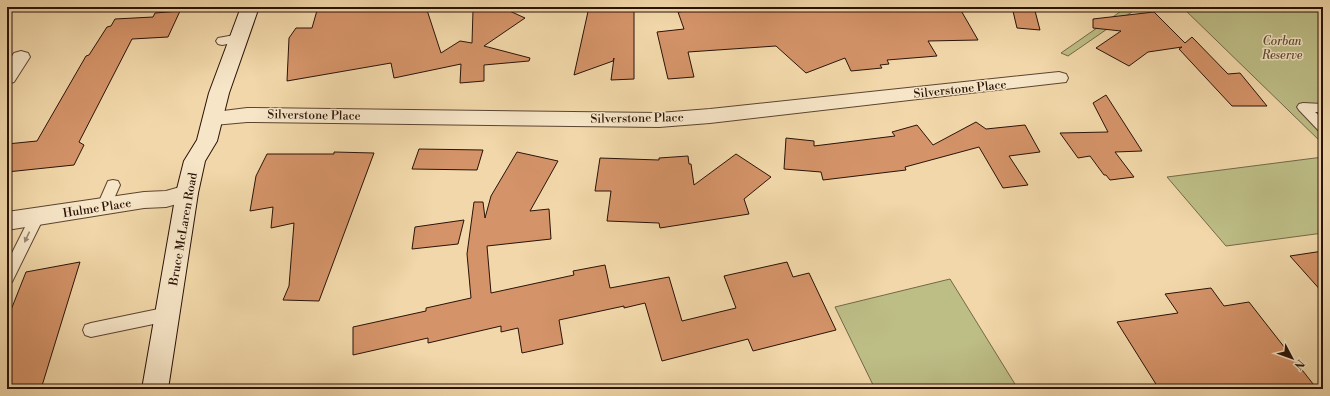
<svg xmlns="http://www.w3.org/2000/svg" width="1330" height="396" viewBox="0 0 1330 396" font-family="'Libre Bodoni',serif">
<rect width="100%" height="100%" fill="#f1d7a9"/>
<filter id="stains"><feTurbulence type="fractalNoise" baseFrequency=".005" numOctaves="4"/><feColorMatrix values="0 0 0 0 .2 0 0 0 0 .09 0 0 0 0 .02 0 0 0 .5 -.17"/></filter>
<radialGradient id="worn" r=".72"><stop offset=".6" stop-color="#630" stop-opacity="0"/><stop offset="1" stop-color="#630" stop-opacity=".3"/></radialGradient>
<!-- green -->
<path fill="#bdbd86" stroke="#746847" d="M1127,7h12l-71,49 -7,-3z
M1182,7h141v137z
M1323,157v76l-97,13 -59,-69z
M950,279l68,110h-143l-40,-82z"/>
<!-- building -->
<path fill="#d49368" stroke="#2a1308" d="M318,7h108l15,46 19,-12 12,2 1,-33 30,-2 22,10 -41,28 46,12 -1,3 -45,4v16l-24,2 1,-19 -67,14 -3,-15 -104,18 2,-43 7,-10h16z
M589,7h31l2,2v-2l12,1v71l-23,1 3,-22 -1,3 -39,14z
M721,7h238l19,33 -50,1 9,15 -50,4 2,4 -9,1 2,3 -31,3 -6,-13 -39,15 -30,-27 -88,6 6,25 -26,2 -11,-47 27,-3 -6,-17z
M1012,7h22l6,23 -23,-2z
M180,11l-12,26 -36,2 -53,103 5,3 -10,20 -67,7v-28l30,-3 49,-85 3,-1 18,-28 4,-1 4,-7 38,-2 2,-4z
M1154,12l31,31 7,-6 36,37 12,-1 27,33h-35l-53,-57 3,-2 -34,5 -19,14 -33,-18 25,-17 -28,-3v-9z
M1106,95l36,56 -27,1 19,25 -24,3 -4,-5h-2l-14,-19 -12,2 -18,-25 48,-1 -15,-29z
M976,122l10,7 39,-4 15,27 -31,4 19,29 -25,3 -24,-41 -74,20 1,3 -83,10 -2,-8 -37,-3 2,-31 28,3v5l81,-10 -3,-4 25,-7 16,20z
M419,149l64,1 -6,20 -65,-1z
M334,152l40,1 -55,148 -36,-1 6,-14 5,-63 -23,5 2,-21 -23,4 6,-35 11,-22h67z
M517,152l41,9 -28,50 19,-2 2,30 -64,7 4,47 83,-18 -1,-4 32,-6 5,23 59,-11 13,44 54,-13 -12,-32 63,-14 6,15 16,-4 27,57 -83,21 -5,-12 -86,22 -17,-58 -21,5v-2l-65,14 4,24 -41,9 -4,-25 -17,4v-6l-73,17v-5l-75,17v-28l73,-16v-3l45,-10 -4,-44 7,-52h9l2,16 6,-22z
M736,154l35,23 -27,22 5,15 -89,14 -1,-5 -52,-2 4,-30h-16l5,-33 59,2v-2l29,-2 1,8h2l3,21z
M464,220l-6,24 -46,5 3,-22z
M1323,251v42l-33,-37z
M80,262l-39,127h-34v-69l19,-48z
M1211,288l13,18 25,-4 68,87h-158l-42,-67 61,-9 -13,-19z"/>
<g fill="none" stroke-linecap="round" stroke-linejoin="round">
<!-- service casing -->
<g stroke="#5c4430" stroke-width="2">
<path id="service" d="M240,34l4,1 2,3 -2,3 -22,4 -4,-1 -2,-3 2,-3z
M1303,103l20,1v8h-8l8,7v13l-5,-2 -19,-20 -2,-3 2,-3z
M113,180l5,1 2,4 -11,25 -5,1 -5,-1 -2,-4 11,-25z
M37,211l5,2 2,4 -32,65 -5,1v-20l25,-50z
M168,307l6,2 2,5 -2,5 -6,2 -77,16 -6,-2 -2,-5 2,-5 6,-2z"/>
</g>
<!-- minor casing -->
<g stroke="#5c4430" stroke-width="2">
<path id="minor" d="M21,51l7,2 2,4 -16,25 -7,2v-20l7,-11z
M1059,72l7,2 2,4 -2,4 -356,41 -51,4 -412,-5 -33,3 -7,-2 -3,-5 3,-5 40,-5 412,5 51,-4z
M187,185l8,2 3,6 -3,6 -29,8 -22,1 -137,22v-18l137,-20 22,-1z"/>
</g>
<!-- secondary casing -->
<g stroke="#2a1308" stroke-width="2">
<path id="secondary" d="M241,7h18l-30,86 -12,48 -12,20 -7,32 -30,196h-26l34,-196 8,-32 13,-21 12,-47z"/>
</g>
<!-- service -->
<use href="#service" fill="#f6e5c7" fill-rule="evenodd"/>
<!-- minor -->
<use href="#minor" fill="#f6e5c7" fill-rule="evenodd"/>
<!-- secondary -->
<use href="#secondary" fill="#f6e5c7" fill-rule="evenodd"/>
</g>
<!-- one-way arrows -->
<defs><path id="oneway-solid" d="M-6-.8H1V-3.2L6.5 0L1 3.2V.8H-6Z"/></defs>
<use fill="#9a8671" href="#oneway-solid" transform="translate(27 237) rotate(115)"/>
<g text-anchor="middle" stroke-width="3" stroke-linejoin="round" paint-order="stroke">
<!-- park labels -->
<g font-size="12" font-style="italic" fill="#5d4e34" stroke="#f6e5c7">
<text x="1282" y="45">Corban<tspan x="1282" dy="14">Reserve</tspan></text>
</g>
<!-- street labels -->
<g font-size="12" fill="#2a1308" stroke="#f6e5c7">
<text transform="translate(960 89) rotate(-6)" y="4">Silverstone Place</text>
<text transform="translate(314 115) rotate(1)" y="4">Silverstone Place</text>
<text transform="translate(637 118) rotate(-1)" y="4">Silverstone Place</text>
<text transform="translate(97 208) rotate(-9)" y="4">Hulme Place</text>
<text transform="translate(183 229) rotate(-80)" y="4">Bruce McLaren Road</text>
</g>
</g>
<!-- margin -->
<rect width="1330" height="396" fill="none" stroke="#f1d7a9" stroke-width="24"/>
<rect x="8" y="8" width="1314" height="380" fill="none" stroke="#2a1308" stroke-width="2"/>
<rect x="12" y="12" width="1306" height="372" fill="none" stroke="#2a1308"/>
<!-- north arrow -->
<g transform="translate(1292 358) rotate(131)" stroke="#f6e5c7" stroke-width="3" paint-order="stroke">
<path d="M0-3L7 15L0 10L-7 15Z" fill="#2a1308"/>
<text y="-6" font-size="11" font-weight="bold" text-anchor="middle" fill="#2a1308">N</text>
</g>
<rect width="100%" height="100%" filter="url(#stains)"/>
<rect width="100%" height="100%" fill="url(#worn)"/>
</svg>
